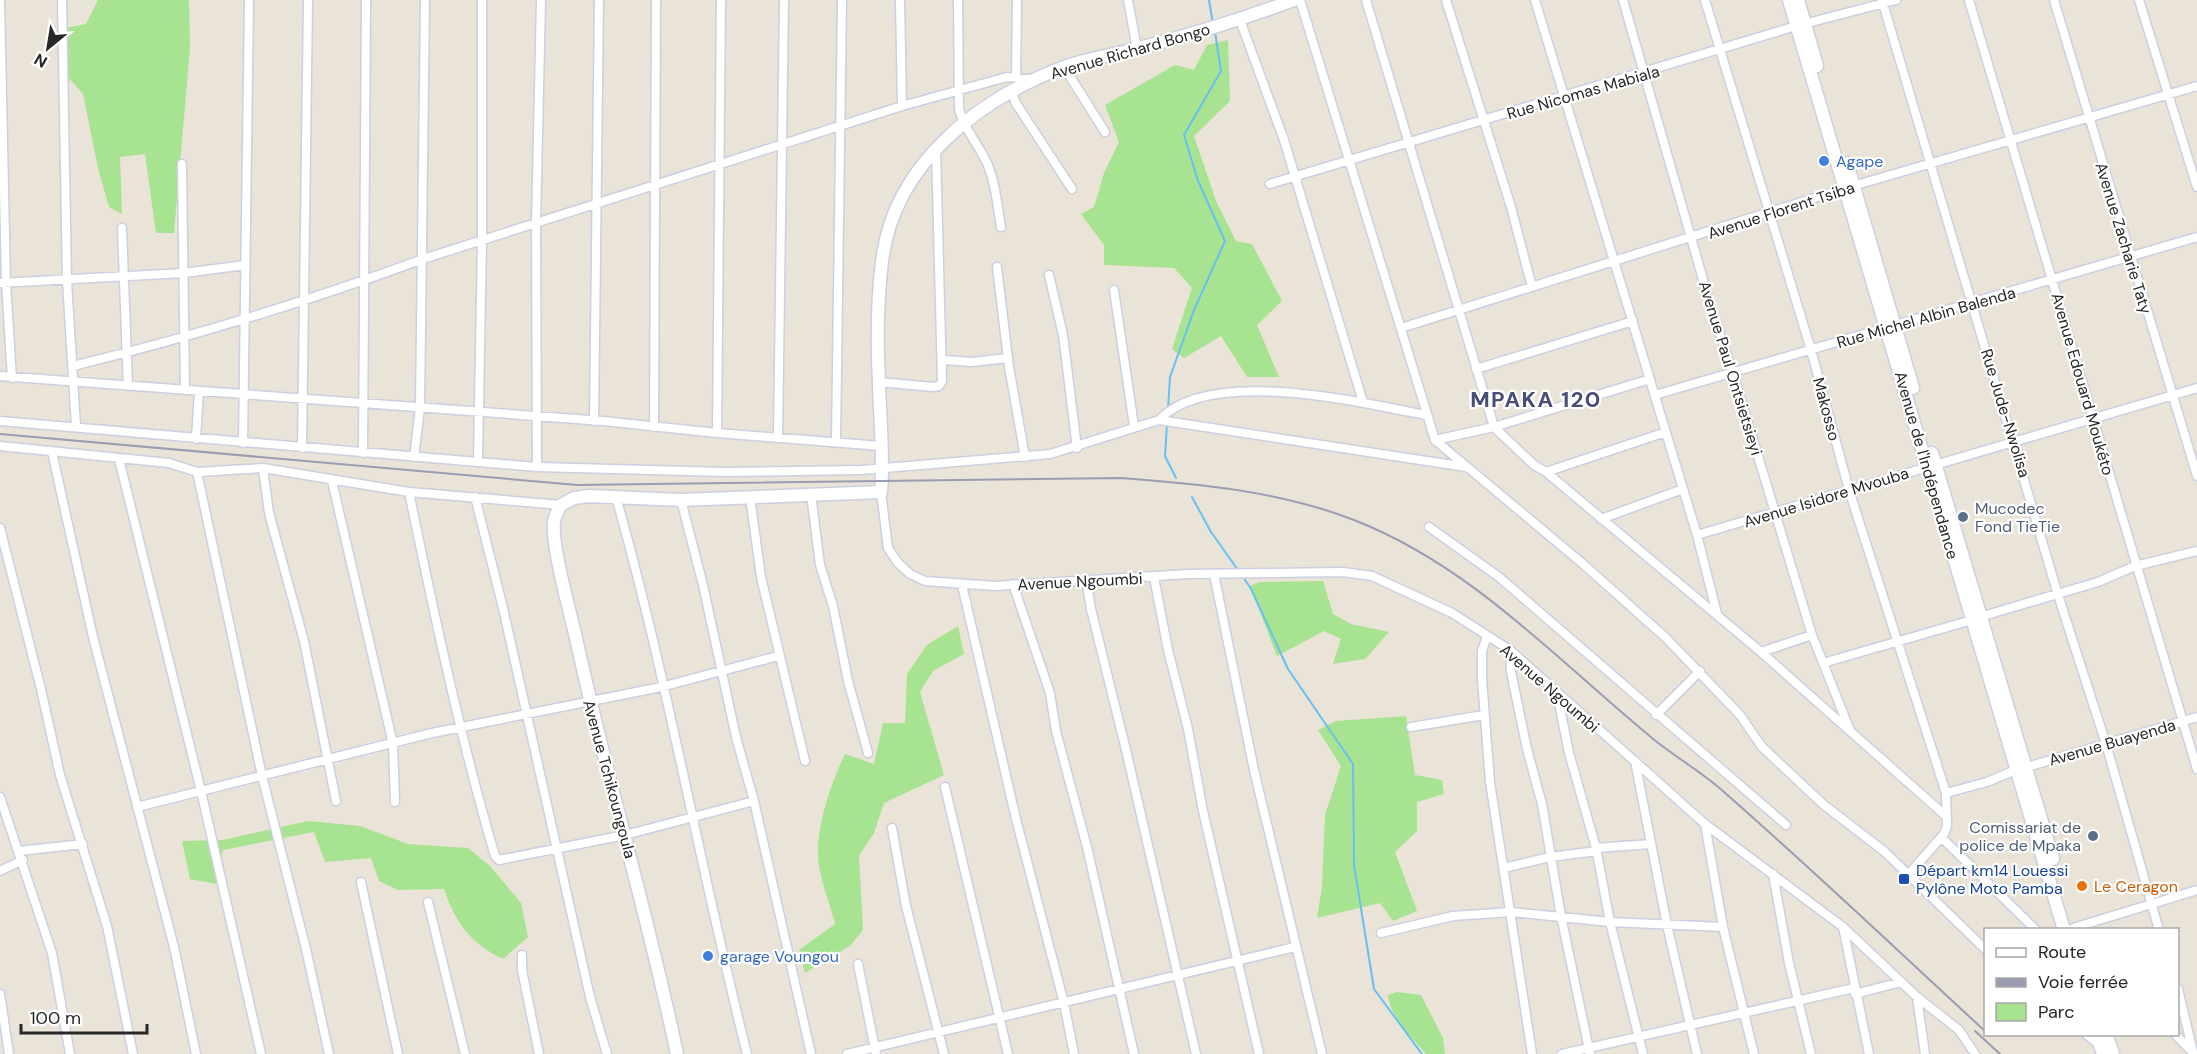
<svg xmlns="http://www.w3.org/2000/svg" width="2197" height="1054" viewBox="0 0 2197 1054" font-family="'DM Sans',sans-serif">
<rect width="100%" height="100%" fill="#eae3d7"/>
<!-- green -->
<path fill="#a7e391" d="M98,0h91l1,48 -16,185h-18l-11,-79 -25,3 2,57 -13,-7 -11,-39 -15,-74 -17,-19 -1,-47 21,-4z
M1228,40l2,61 -36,35 22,65 20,40 16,3 30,57 -25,24 22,52h-32l-26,-41 -37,22 -12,-9 20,-61 -18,-20 -70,-3v-20l-23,-31 13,-7 10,-34 15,-31 -14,-37 70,-40 19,5 13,-25z
M1323,581l10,33 18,10 38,8 -24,27 -32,5 8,-25 -17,-8 -47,25 -27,-70 10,-4z
M958,626l6,28 -31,17 -13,21 24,83 -60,28 -10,30 -15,23 4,74 -13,16 -45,27 -6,-23 36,-26c-5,-21 -16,-46 -17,-68 -1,-32 13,-73 27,-102l29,10 9,-41h22l2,-49 20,-29z
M1406,716l9,59 27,5 2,14 -27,8v29l-22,21 22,59 -24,10 -13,-18 -63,15 5,-31 3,-72 16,-49 -23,-36 18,-9z
M308,821l52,5 48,18 60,4 22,18 31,37 7,34 -25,22c-32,-15 -48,-37 -59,-70l-46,1 -19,-9 -8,-23 -46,4 -11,-30 -91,18 -7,34 -26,-5 -8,-38 41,-1z
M1397,992l24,3 22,43 2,16h-19c-13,-15 -37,-39 -38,-59z"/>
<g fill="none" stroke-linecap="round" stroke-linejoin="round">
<!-- stream -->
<path stroke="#65c1f1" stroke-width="2" d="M1209,0l4,24
M1168,409l2,-32 24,-67 31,-69 -27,-60 -14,-46 37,-64 -6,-39
M1167,424l-2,32 11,22
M1192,497l19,35 27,38
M1242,575l9,14 37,80 65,95 1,101 20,124 48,65"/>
<!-- street casing -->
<g stroke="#cccfe1" stroke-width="11">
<path id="street" d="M0,0l6,283 6,95
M62,0l5,281 9,145
M900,0l2,106
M958,0l1,109c5,20 19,35 28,54 9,21 10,42 14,64
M1128,0l9,49
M1300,0l135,440 147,123 84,75 74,77 22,32 62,58 61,47 101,98
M1366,0l128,427 40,38 12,7 215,180 186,165
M1446,0l65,207 21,80
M1535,0l162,535 20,79
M1623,0l89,311 21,62 79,262 37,93
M1705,0l106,350 38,140 97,303 1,33 -3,8 -36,41
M1882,0l176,595 48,149 53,186
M1969,0l228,769
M2054,0l143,476
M2139,0l58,187
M1240,20l44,120 79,262
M1064,67l41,65
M1016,76l1,-76
M1013,91l2,11 57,87
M182,164l3,226
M1270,184l526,-158 100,-26
M122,228l6,158
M997,267l12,100 16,90
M1049,275l14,60 14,113
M0,283l184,-10 61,-8
M1114,290l20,136
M1401,328l445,-140 351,-102
M943,360l28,2 37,-4
M73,366c118,-29 236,-65 350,-107l479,-153 105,-29 28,2
M1476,369l157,-48
M0,376l603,45 114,12 164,13
M879,382l54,5 6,-1 3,-5 -6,-232
M1655,395l542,-158
M1159,420c50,-54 201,-18 266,-5
M0,421l537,46 188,5 136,-2 189,-16 109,-34 307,47
M594,421l5,-421
M654,427l2,-427
M717,433l4,-433
M778,438l6,-438
M196,439l3,-47
M1435,440l59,-13 156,-48
M836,442l6,-442
M243,443l6,-443
M0,446l169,17 28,9 66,-4 146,24 152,13
M302,448l6,-448
M52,452l41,185 81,310 22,107
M363,453l3,-453
M414,457l6,-49 5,-408
M119,459l82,332 60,263
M478,461l4,-220v-241
M537,467l-1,-243 5,-224
M263,468l6,45 35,128 32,160
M197,472l65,304 44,173 23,105
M1546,472l120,-40
M332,481l61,263 2,58
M409,492c25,122 51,245 86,364l4,4 126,-25 129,-34
M881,492l7,56 10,15 12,11 15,7 70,5 193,-12 155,-2 29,4 80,37 58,37 195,174 138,103 74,70 42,33 16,24
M811,494l9,71 13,41 15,75 20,72
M475,497l28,111 87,389 17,57
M616,497c52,183 84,372 131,557
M750,497l11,80 44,184
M681,500l22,85 33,152 18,64 57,253
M1601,519l82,-30
M1429,527l70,50 287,248
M0,528l41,161 19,86 47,151 26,128
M1697,535l500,-147
M1214,574l40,196 68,284
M1154,577l14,73 20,79 15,82 56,243
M1086,579l5,30 35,141 70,304
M1013,584l37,109 6,38 31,116 47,207
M962,585l54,234 48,184 10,51
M1983,616l115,-34 37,-16 62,-15
M1487,636l-5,15v28l8,103 42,272
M1510,650l1,22 16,77 15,55 19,112 29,138
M1761,652l51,-17
M1823,663l149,-43
M1557,693l12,60 27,95 14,74 33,132
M1656,715l44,-44
M1411,727l73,-12
M1635,761l32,164 30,129
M2027,767l170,-50
M945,787l63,267
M1946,793l41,-11 31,-13
M0,797l52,156 18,101
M137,807l295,-74 229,-46 117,-31
M1705,824l18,103 31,127
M892,828l14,78 38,148
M1942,838l94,92
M1596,848l55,-4
M19,851l64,-7
M1504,868l46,-11 47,-6
M0,871l23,-11
M1773,874l16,89 22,91
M361,882l37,172
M428,902l37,152
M1843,927l26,127
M2073,928l124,-38
M1381,933l72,-17 58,-4 99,10 113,5
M522,955v15l17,84
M858,964l18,90
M2178,989l15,63
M0,994l9,60
M1855,994l46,-12
M1917,997l8,57
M2086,1034l12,10
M2175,1034l19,20
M847,1054l448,-107
M1562,1054l292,-66"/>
</g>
<!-- secondary casing -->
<g stroke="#cccfe1" stroke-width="15">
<path id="secondary" d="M1789,0l275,930
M1798,0l19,66
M1847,163l66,225
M1932,453l121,406
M2096,1034l7,20
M2106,1034l7,20
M677,1054c-29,-140 -71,-277 -101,-416 -6,-27 -25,-93 -22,-117 1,-5 4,-11 7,-16l13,-7 15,-2 92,4 200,-8c3,-35 -1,-73 -2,-108 -2,-40 -2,-83 3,-122 11,-98 97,-163 182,-195 25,-9 50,-12 75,-19 52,-13 104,-29 155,-48"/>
</g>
<!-- street -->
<use href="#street" stroke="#fff" stroke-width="8"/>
<!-- secondary -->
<use href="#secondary" stroke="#fff" stroke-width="12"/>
<!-- rail -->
<path stroke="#9a9cb2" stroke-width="2" d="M0,434l577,51 544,-7c78,6 159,13 233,42 118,46 203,140 298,218 23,19 50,34 72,54 89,78 175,160 262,240
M1975,1031l25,23"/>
</g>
<!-- markers -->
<g fill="#3f7fe0" stroke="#fff" stroke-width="2">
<circle cx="1824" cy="161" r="6"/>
<circle cx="708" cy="956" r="6"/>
</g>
<g fill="#5c6f8a" stroke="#fff" stroke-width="2">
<circle cx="1963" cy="517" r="6"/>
<circle cx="2093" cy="836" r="6"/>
</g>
<rect fill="#1a4fb4" stroke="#fff" stroke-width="2" x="1898" y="873" width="12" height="12" rx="3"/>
<circle fill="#e8710a" stroke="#fff" stroke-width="2" cx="2082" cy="886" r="6"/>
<g text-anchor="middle" stroke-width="4.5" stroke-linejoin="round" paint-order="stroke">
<!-- street labels -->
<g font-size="16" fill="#272727" stroke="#fff">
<text transform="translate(1130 51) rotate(-16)" y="6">Avenue Richard Bongo</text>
<text transform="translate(1583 92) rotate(-16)" y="6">Rue Nicomas Mabiala</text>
<text transform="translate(1781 210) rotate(-18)" y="6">Avenue Florent Tsiba</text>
<text transform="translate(2124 238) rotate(73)" y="6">Avenue Zacharie Taty</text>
<text transform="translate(1926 317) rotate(-16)" y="6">Rue Michel Albin Balenda</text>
<text transform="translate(1731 368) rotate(73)" y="6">Avenue Paul Ontsietsieyi</text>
<text transform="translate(2083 384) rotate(74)" y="6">Avenue Edouard Moukéto</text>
<text transform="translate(1827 409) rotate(75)" y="6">Makosso</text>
<text transform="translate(2006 413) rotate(73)" y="6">Rue Jude-Nwolisa</text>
<text transform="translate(1927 465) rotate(74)" y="6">Avenue de l'Indépendance</text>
<text transform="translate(1826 497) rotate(-17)" y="6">Avenue Isidore Mvouba</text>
<text transform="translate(1080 581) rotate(-3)" y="6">Avenue Ngoumbi</text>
<text transform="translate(1550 688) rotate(41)" y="6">Avenue Ngoumbi</text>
<text transform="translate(2112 742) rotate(-16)" y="6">Avenue Buayenda</text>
<text transform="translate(610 779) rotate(75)" y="6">Avenue Tchikoungoula</text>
</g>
<!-- shop labels -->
<g font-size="16" fill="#366cbe" stroke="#fff" text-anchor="start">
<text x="1836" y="167">Agape</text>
<text x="720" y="962">garage Voungou</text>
</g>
<!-- service labels -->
<g font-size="16" fill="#4e5e75" stroke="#fff" text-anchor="start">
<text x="1975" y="514">Mucodec<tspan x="1975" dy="18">Fond TieTie</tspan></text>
<text x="2081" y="833" text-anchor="end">Comissariat de<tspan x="2081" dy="18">police de Mpaka</tspan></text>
</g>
<!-- transit labels -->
<g font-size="16" fill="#164399" stroke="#fff" text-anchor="start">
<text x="1916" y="876">Départ km14 Louessi<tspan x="1916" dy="18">Pylône Moto Pamba</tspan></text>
</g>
<!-- food labels -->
<g font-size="16" fill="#c56008" stroke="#fff" text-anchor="start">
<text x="2094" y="892">Le Ceragon</text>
</g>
<!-- district labels -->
<g font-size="22" font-weight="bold" letter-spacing="1.5" fill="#474c78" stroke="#fff">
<text x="1536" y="407">MPAKA 120</text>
</g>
</g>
<!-- legend -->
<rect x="1984" y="928" width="195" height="108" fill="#ffffff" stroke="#a9a9a9" stroke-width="1.5"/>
<rect x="1996" y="948" width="30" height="9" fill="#ffffff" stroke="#a9a9a9" stroke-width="1.5"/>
<text x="2038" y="958" font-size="18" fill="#272727">Route</text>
<rect x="1996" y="978" width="30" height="9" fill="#9a9cb2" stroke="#a9a9a9" stroke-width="1.5"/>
<text x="2038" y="988" font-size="18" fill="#272727">Voie ferrée</text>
<rect x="1996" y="1003" width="30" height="18" fill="#a7e391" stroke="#a9a9a9" stroke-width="1.5"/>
<text x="2038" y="1018" font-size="18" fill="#272727">Parc</text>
<!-- north arrow -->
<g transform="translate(48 48) rotate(210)" stroke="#ffffff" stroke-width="4.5" paint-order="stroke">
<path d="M0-4.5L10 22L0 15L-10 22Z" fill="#272727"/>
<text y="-9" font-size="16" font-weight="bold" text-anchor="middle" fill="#272727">N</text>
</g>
<!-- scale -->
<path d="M21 1024v9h126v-9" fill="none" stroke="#272727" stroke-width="3"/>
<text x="30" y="1024" font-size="18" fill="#272727" stroke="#ffffff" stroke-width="4.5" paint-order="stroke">100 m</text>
</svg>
